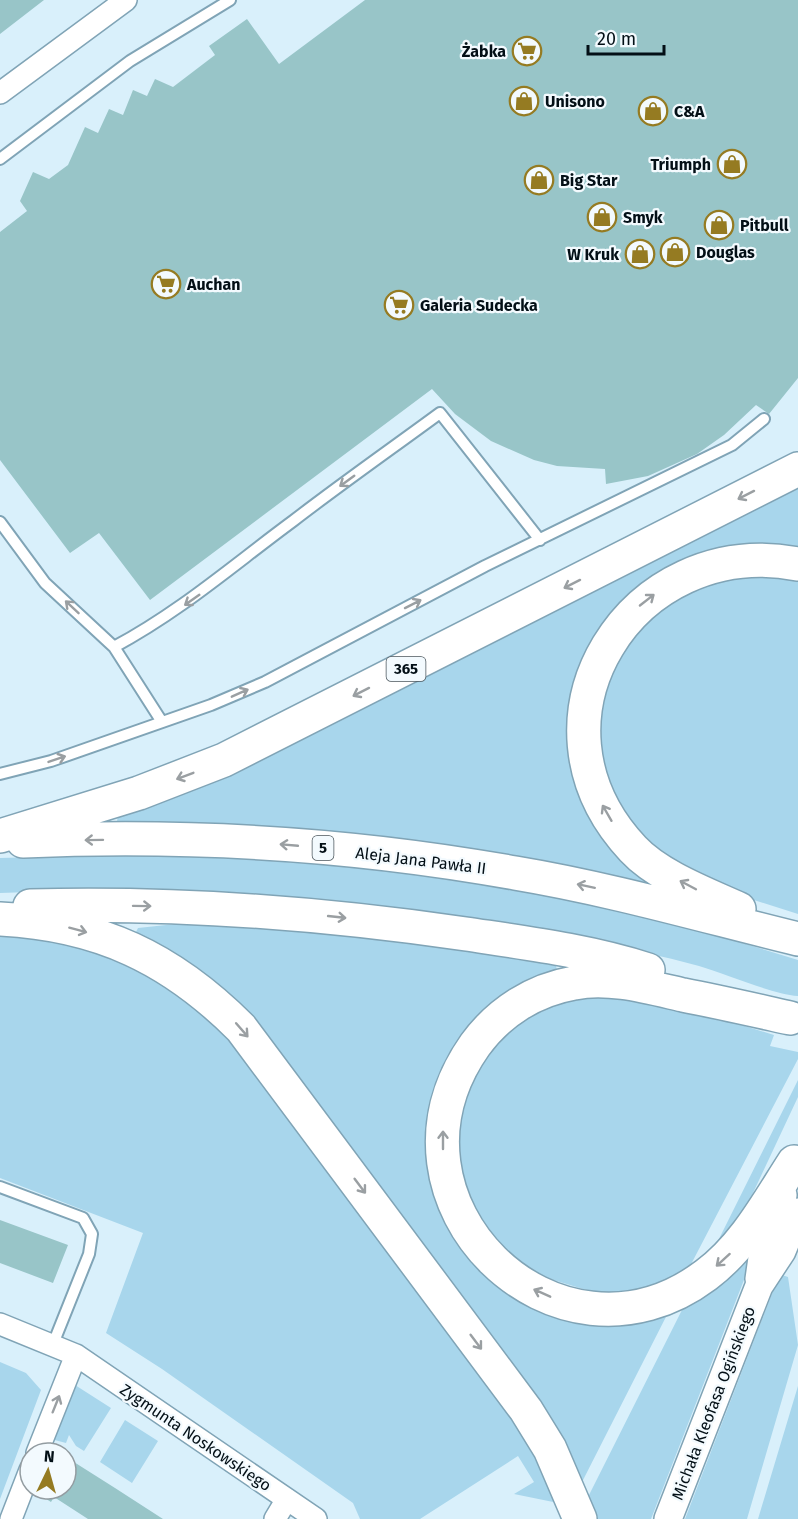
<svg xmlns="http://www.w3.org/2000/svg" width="798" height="1519" viewBox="0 0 798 1519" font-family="'Fira Sans',sans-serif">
<rect width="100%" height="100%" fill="#d9f0fb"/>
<!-- green -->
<path fill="#a8d6ec" d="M798,483v69l-92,3 -132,147 76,182 -488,-61 -45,-2 1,-5z
M770,572l28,4v338l-88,-28 -60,-36 -49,-78v-82l37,-65 60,-41z
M117,855c236,2 457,34 681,105v36c-27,-2 -71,-22 -99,-30 -37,-10 -74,-18 -111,-25 -69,-13 -137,-27 -206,-35 -127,-16 -255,-18 -382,-13v-35z
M185,923l129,6 197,27 45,10 1,4 -121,130 59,179 176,28 -90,177 -310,-438 -135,-114 2,-4z
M0,930l130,27 102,79 284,381 47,87 -49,-10 20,-12 -16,-26 -98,63h-60l-7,-16 -191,-134 -56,-36 37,-100 -143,-55z
M593,989l129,30 52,16 -4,11 28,6v7l-111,213 -25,12 -56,12 -82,-25 -56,-64 -14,-75 23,-69 43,-46z
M798,1080v17l-53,113 -34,45z
M749,1256v11l-98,252h-57l-7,-20 100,-199z
M782,1275l6,2 10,68 -51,174h-62l93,-241z
M0,1362l26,11 15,17 -41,109z
M75,1385l36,23 -27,43 -8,-5 -7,-11 -3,8 -19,-5z
M798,1386v133h-40z
M125,1420l33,21 -26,42 -32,-21z"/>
<!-- building -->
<path fill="#98c5c8" d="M0,0h44l-44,34z
M365,0h433v378l-29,36 -13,-9 -32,30 -27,19 -49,22 -42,8 -1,-15 -48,-3 -23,-6 -43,-19 -36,-27 -23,-25 -282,211 -51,-67 -29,20 -70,-93v-228l27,-21 -7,-10 13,-29 16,7 19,-14 17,-38 13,6 11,-24 14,6 10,-25 14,6 8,-17 18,8 42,-32 -6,-9 38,-27 32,45z
M0,1220l68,25 -15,38 -53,-20z
M66,1457l49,31 48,31h-75l-34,-22 -3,5 -16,-10 1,-3h30z"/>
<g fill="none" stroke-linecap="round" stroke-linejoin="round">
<!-- service casing -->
<g stroke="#80a4b6" stroke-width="14">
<path id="service" d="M0,159l130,-98 100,-61
M0,522l45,61 69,64 48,75
M114,647c67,-36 118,-81 179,-126 48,-37 98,-72 147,-108l100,127
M0,774l51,-13 160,-56 54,-23 220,-116 247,-121 32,-26
M0,1187l83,31 9,16 -3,20 -36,90"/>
</g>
<!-- minor casing -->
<g stroke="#80a4b6" stroke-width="24">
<path id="minor" d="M0,93l126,-93
M0,1324l76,31 240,164
M37,1453l39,-98
M11,1519l19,-49
M275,1519l12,-20"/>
</g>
<!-- tertiary casing -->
<g stroke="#80a4b6" stroke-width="30">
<path id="tertiary" d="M759,1279l5,-35 19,-49
M668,1519l91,-233 23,-35 16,-39"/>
</g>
<!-- primary casing -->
<g stroke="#80a4b6" stroke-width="36">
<path id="primary" d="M0,836l139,-43 85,-33 574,-291
M23,841c164,-7 331,3 492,32 96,16 189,43 283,66
M30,906c146,-4 291,7 436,28 60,9 124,17 182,36
M739,909c-33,-15 -81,-33 -106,-60 -121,-129 -1,-317 165,-285
M0,919c99,5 171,39 241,109l285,382 24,39 30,70
M790,1018c-36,-8 -71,-16 -107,-23 -35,-8 -74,-19 -109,-12 -40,7 -75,29 -99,62 -110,156 82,342 231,230 39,-29 62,-73 88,-113"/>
</g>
<!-- service -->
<use href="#service" stroke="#fff" stroke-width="10"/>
<!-- minor -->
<use href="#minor" stroke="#fff" stroke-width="21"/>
<!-- tertiary -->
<use href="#tertiary" stroke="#fff" stroke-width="27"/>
<!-- primary -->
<use href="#primary" stroke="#fff" stroke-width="33"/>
</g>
<!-- one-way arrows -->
<defs><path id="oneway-shaft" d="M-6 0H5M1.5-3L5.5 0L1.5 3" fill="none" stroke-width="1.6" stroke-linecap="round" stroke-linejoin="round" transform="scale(1.5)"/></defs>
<g stroke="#9a9fa2">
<use href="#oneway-shaft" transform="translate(347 481) rotate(144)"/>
<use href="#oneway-shaft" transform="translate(746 495) rotate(153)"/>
<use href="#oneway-shaft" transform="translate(572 584) rotate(153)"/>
<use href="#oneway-shaft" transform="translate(192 600) rotate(145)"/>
<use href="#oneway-shaft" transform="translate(647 600) rotate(-38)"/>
<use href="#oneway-shaft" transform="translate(413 604) rotate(-27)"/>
<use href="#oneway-shaft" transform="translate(72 607) rotate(-137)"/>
<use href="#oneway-shaft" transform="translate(361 692) rotate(153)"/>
<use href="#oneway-shaft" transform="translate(240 693) rotate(-24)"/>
<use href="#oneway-shaft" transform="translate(57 759) rotate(-19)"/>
<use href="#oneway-shaft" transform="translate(185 776) rotate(159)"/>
<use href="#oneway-shaft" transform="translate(607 813) rotate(-120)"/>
<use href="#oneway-shaft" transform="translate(94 840) rotate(179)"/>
<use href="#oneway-shaft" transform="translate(289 845) rotate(-175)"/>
<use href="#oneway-shaft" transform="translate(688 885) rotate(-152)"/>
<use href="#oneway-shaft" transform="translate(586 886) rotate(-168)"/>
<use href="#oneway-shaft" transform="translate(142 906) rotate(1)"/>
<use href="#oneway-shaft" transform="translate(337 917) rotate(6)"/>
<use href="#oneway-shaft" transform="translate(78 930) rotate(15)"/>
<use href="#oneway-shaft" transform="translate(242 1030) rotate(49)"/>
<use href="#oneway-shaft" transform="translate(443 1140) rotate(-90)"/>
<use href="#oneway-shaft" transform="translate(360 1186) rotate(53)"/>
<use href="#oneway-shaft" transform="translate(723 1260) rotate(138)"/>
<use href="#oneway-shaft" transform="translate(542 1293) rotate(-156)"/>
<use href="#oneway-shaft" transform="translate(476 1342) rotate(53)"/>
<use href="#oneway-shaft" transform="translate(56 1404) rotate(-68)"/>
</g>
<!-- icons -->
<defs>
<g id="supermarket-ring" transform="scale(1.5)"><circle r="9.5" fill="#f3fafe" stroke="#957b22" stroke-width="1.5"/><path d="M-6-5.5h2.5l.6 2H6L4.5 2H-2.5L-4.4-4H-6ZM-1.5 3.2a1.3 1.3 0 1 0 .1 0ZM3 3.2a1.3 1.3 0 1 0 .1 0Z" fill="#957b22"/></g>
<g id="shop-ring" transform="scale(1.5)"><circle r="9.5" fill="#f3fafe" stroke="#957b22" stroke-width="1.5"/><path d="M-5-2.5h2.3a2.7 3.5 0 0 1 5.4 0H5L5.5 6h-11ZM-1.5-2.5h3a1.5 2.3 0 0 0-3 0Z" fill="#957b22"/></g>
</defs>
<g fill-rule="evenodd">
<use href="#supermarket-ring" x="527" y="51"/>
<use href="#shop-ring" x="524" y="101"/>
<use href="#shop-ring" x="653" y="111"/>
<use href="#shop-ring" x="732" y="164"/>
<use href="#shop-ring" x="539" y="180"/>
<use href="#shop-ring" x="602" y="217"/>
<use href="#shop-ring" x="719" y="225"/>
<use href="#shop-ring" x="675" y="252"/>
<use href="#shop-ring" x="640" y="254"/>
<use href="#supermarket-ring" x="166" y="284"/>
<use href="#supermarket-ring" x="399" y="305"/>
</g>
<g text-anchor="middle" stroke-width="4.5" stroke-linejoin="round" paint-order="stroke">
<!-- shield labels -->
<g fill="#f3fafe" stroke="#4b565c" stroke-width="1.5">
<rect x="386.5" y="657" width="39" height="24" rx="4.5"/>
<rect x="312.5" y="836" width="21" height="24" rx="4.5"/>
</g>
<g font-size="15" font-weight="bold" fill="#030f16">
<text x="406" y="674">365</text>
<text x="323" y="853">5</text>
</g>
<!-- poi labels -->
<g font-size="16" font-weight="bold" fill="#030f16" stroke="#f3fafe" text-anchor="start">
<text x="506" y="57" text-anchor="end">Żabka</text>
<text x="545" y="107">Unisono</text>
<text x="674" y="117">C&amp;A</text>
<text x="711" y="170" text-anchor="end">Triumph</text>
<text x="560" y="186">Big Star</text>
<text x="623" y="223">Smyk</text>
<text x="740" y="231">Pitbull</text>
<text x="696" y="258">Douglas</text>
<text x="619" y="260" text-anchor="end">W Kruk</text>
<text x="187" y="290">Auchan</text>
<text x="420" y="311">Galeria Sudecka</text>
</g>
<!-- street labels -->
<g font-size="16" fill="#030f16" stroke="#f3fafe">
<text transform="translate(421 860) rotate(7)" y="6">Aleja Jana Pawła II</text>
<text transform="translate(713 1403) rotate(-69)" y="6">Michała Kleofasa Ogińskiego</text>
<text transform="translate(196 1437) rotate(34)" y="6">Zygmunta Noskowskiego</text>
</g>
</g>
<!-- north arrow -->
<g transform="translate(48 1471) rotate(5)"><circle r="28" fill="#f3fafe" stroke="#939ca1" stroke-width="1.5"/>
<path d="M0-4.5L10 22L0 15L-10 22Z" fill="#957b22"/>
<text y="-9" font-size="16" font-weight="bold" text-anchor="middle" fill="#030f16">N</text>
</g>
<!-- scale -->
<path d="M588 45v9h76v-9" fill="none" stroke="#030f16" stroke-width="3"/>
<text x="597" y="45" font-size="18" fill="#030f16" stroke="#f3fafe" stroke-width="4.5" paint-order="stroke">20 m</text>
</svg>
